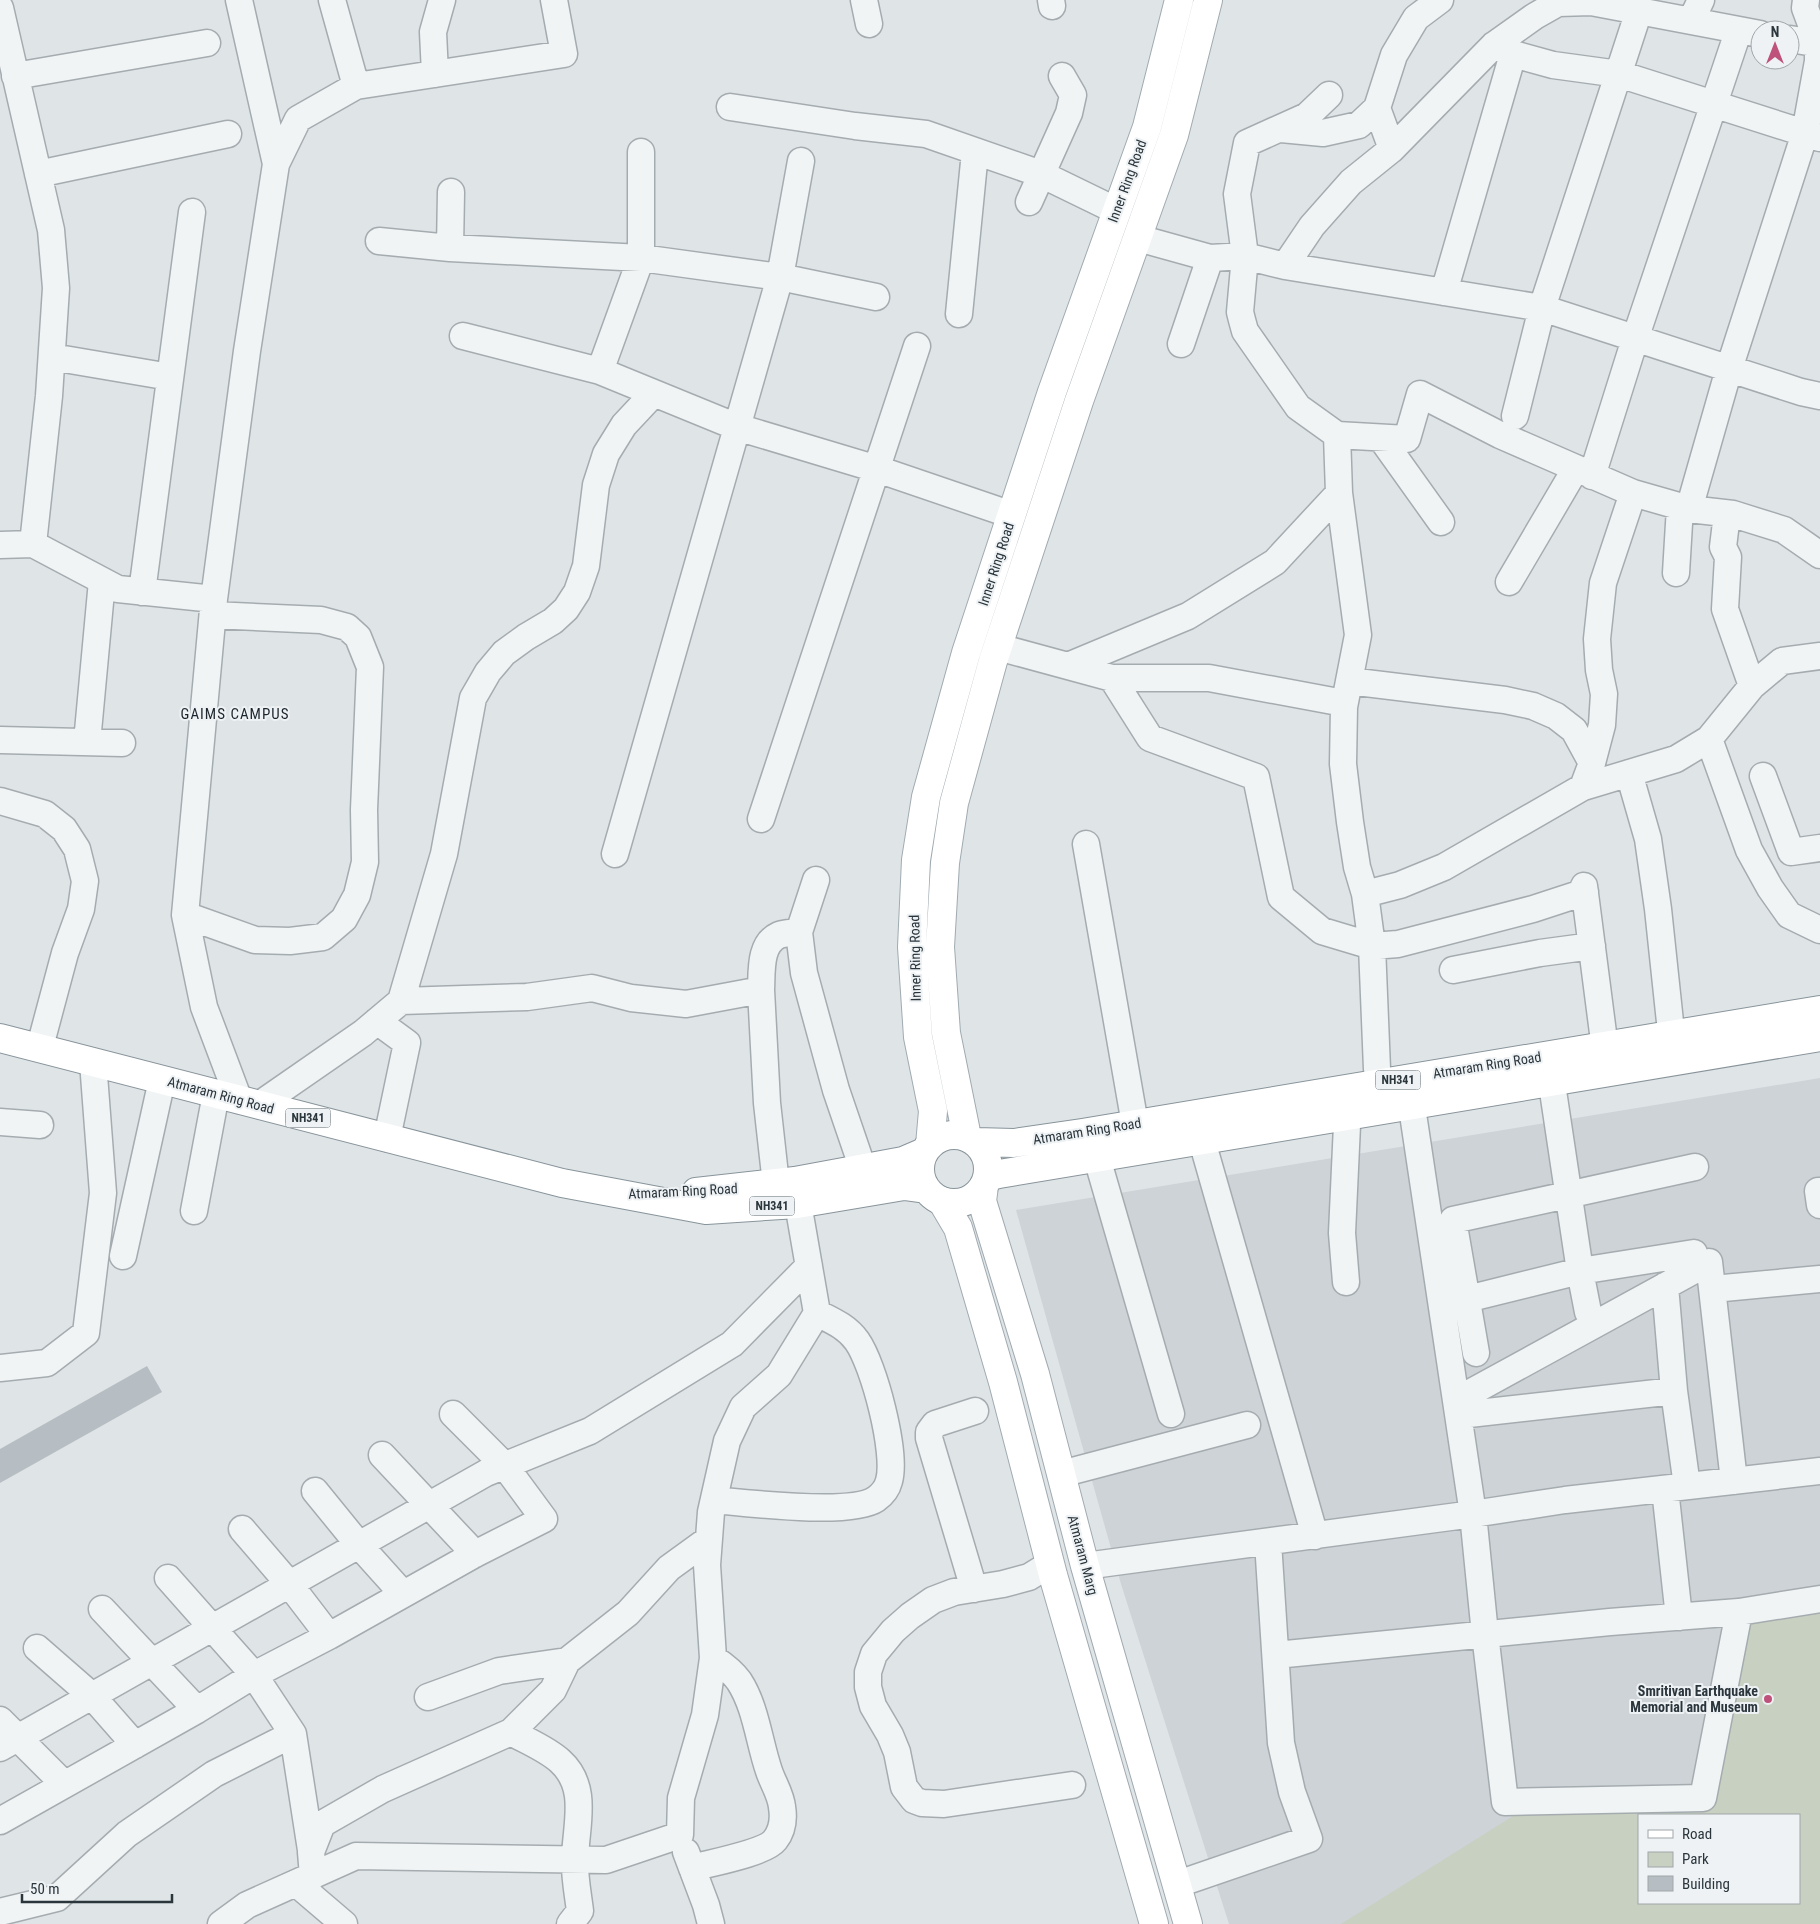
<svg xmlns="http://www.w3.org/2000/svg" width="1820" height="1924" viewBox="0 0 1820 1924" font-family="'Roboto Condensed',sans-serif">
<rect width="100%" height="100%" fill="#dfe4e7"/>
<!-- built -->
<path fill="#ced3d8" d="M1820,1078v531l-117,185 -173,21 -168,109h-133l-108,-340 -105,-374z"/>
<!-- green -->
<path fill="#c8d0c1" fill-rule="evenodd" d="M1820,1602v322h-479l180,-113 173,-25 45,-174zM1639,1815h160v88h-160z"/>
<!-- building -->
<path fill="#b7bec3" d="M147,1366l15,26 -162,91v-34z"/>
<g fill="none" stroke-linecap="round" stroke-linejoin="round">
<!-- minor casing -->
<g stroke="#a5acb0" stroke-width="29">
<path id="minor" d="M239,0l37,164
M332,0l24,86
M864,0l5,24
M1051,0l1,6
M0,8l51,222 5,58 -7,108 -16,148
M1691,21l10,-21
M1790,39l30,5
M1494,45l19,9 40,11 66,9 201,64
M435,74l-2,-42 9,-32
M15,76l192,-33
M1329,95l-22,21 -60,27 -10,51 8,62 -5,56 2,8 3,11 53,76 39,28 2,58 19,142 -14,72 -1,57 7,58 7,45 8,27 7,52 5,123
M730,107l125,19 71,8 115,40 76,37
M1281,129l42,4 36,-8 18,-17 17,-53 22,-37 24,-18
M1392,149l102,-104 41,-29 23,-13 33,-1 169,32
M38,174l190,-40
M1029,202l40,-89 4,-18 -11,-19
M1138,238l72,20 35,-2 40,10 257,42 259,84 19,4
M379,241l71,7 191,10 139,19 96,20
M450,248l1,-56
M1285,266l27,-40 39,-44 41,-33 -15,-41
M1444,292l69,-238
M959,314l16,-162
M463,336l137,35 137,56 140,42 135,46
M1181,344l29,-86
M52,357l118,20
M600,371l41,-113v-106
M1515,416l27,-108 93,-285
M1337,435l70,4 13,-45 80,41 133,58 56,16 44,5 51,16 36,25
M1381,438l60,84
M1592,476l43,-137 101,-301
M1689,509l40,-140 76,-236 13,-72v-18l-13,-35 1,-8
M1727,514l-4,33 5,10 -3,52 27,77
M0,545l33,-1 85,45 96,10
M1676,573l4,-66
M1509,582l67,-114
M142,592l50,-380
M998,647l114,31 38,60 106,39 25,120 41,34 50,15 26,-2 135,-35 52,-17
M1068,666l120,-50 87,-54 64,-69
M1112,678h97l124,23
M1349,681l156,19 28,6 23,10 18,14 18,33
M1709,739l40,111 21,38 19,27 31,15
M0,740l122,3
M87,742l15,-161
M1629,773l19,66 10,70 12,113
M1763,776l28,76 29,-4
M1583,787l9,-24 10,-38 2,-31 -5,-24 -2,-31 6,-56 30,-90
M0,801l45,13 19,15 13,20 8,32 -4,28 -16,44 -23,86
M761,819l156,-473
M1086,844l49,280
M615,854l165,-577 21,-116
M816,880l-17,52 5,41 32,117 27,79
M1584,886l19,147
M1365,894l35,-9 44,-18 139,-80 93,-28 33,-20 43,-53 30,-25 38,-5
M185,915l70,25 35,1 33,-4 21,-18 13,-24 8,-33 -1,-52 6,-143 -12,-30 -11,-10 -26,-7 -108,-5
M1453,970l87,-17 52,-7
M761,990l6,113 9,81
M401,1001l126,-4 65,-9 39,10 55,6 75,-14c1,-18 -2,-46 18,-55 6,-2 13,-2 20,-3
M377,1021l30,22 -20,95
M1553,1091l27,180 8,41
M239,1100l-35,-93 -19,-92 29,-316 33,-248 29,-187 22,-45 58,-33 208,-32 -10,-54
M259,1105l104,-72 38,-32 43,-147 29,-156 15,-26 16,-19 22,-16 27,-16 13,-12 11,-17 9,-26 10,-81 10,-31 18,-29 30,-32
M1413,1114l60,400 12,120 20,168 198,-4 36,-186
M0,1122l40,3
M1204,1148l111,388
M1097,1158l74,256
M1820,1191h-2l2,14
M194,1211l22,-117
M123,1256l39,-176
M1346,1282l-4,-49 5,-108
M1665,1286l9,105 13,95
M1713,1289l107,-10
M1467,1299l113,-28 114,-18
M1476,1353l-23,-133 242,-53
M0,1368l47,-5 39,-30 17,-140 -10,-131
M1457,1400l252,-138 25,219
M1460,1415l214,-24
M382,1455l93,99
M1061,1474l186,-49
M1665,1489l14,128
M315,1491l44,54 44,49
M714,1500c33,3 137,16 162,-1 7,-5 11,-10 13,-18 8,-28 -15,-116 -32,-140 -10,-14 -24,-20 -40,-28
M242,1529l48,56 39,51
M1050,1564l-21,13 -26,7 -49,8 -21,8 -23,16 -17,15 -19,23 -6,18v15l5,19 17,29 7,17 7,35 10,13 8,3 22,1 128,-19
M1085,1566l388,-52 92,-14 255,-29
M168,1578l86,97 39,59 18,116
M974,1589l-45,-151v-6l6,-8 40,-13
M102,1609l95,101
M37,1648l55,48 43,49
M1276,1655l334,-33 129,-10 81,-13
M428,1697l71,-26 68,-10
M0,1720l64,64
M511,1732c16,9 36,17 49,29 29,26 16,63 15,97 -1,17 3,36 5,53l-10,13
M0,1748l486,-275 104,-42 142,-87 77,-78
M0,1821l197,-111 57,-35 75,-39 146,-82 69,-35 -39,-53 -52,-52
M686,1852l20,53 5,19
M692,1868c18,-5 73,-15 83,-28 7,-9 9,-21 7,-33 -1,-12 -9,-24 -13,-36 -10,-29 -13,-64 -30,-90 -7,-10 -17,-17 -26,-23
M313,1876l-2,-24 11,-28 61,-35 128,-57 42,-42 14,-29 61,-48 41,-45 40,-29
M296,1883l48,41
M1178,1884l131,-45 -17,-47 -11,-49 -13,-201
M0,1912l57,-14 70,-64 87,-60 79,-40
M221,1924l26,-19 109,-49 250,4 74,-25 1,-37 24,-83 8,-57 -6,-93 4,-53 16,-71 16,-34 36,-32 38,-62 -17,-98"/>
</g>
<!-- major casing -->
<g stroke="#a0abb1" stroke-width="30">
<path id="major" d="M967,1137l-21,-104 -6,-86 5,-84 9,-60 39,-142 86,-260 95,-266 34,-135
M930,1145l3,-34 -15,-74 -6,-90 4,-87 10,-63 40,-144 86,-261 95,-265 32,-127
M984,1186l-2,15 53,173 50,192 103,358
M942,1201l16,27 45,154 50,193 101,349"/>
</g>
<!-- highway casing -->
<g stroke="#88949b" stroke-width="30">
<path id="highway" d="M0,1038l562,145 144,27 91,-6 107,-18 22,3
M920 1169a34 34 0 1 1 68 0a34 34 0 1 1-68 0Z
M976,1142l38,1 68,-10 738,-123
M987,1177l12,-3 821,-137
M696,1192l99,-11 108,-20 21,-9"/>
</g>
<!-- minor -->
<use href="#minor" stroke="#f1f4f5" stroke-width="26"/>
<!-- major -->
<use href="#major" stroke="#fff" stroke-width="28"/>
<!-- highway -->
<use href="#highway" stroke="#fff" stroke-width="28"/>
</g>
<!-- markers -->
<circle fill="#be527a" stroke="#eef2f4" stroke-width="2" cx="1768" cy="1699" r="5"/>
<g text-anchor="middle" stroke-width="4" stroke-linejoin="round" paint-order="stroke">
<!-- shield labels -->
<g fill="#eef2f4" stroke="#656e73" stroke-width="1">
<rect x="1375.5" y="1070.5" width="45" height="19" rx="4"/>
<rect x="285.5" y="1108.5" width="45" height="19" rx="4"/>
<rect x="749.5" y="1196.5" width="45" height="19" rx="4"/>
</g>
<g font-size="12" font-weight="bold" fill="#2a353c">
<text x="1398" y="1084">NH341</text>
<text x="308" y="1122">NH341</text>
<text x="772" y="1210">NH341</text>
</g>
<!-- street labels -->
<g font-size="14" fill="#2a353c" stroke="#eef2f4">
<text transform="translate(1127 181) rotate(-70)" y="5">Inner Ring Road</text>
<text transform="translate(996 564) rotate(-72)" y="5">Inner Ring Road</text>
<text transform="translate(915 958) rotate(-91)" y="5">Inner Ring Road</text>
<text transform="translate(1487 1065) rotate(-9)" y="5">Atmaram Ring Road</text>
<text transform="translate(221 1095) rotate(15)" y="5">Atmaram Ring Road</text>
<text transform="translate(1087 1131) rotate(-9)" y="5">Atmaram Ring Road</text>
<text transform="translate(683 1191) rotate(-3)" y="5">Atmaram Ring Road</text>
<text transform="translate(1083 1555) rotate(75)" y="5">Atmaram Marg</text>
</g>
<!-- poi labels -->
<g font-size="14" font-weight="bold" fill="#2a353c" stroke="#eef2f4" text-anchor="end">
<text x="1758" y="1696">Smritivan Earthquake<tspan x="1758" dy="16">Memorial and Museum</tspan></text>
</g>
<!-- neighbourhood labels -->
<g font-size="15" letter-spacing="1" fill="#1c252d" stroke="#eef2f4">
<text x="235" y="719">GAIMS CAMPUS</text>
</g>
</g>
<!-- legend -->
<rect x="1638" y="1814" width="162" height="90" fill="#eef2f4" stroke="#a0a6aa"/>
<rect x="1648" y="1830" width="25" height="8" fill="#ffffff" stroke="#a0a6aa"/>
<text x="1682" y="1839" font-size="15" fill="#2a353c">Road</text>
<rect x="1648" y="1852" width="25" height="15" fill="#c8d0c1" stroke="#a0a6aa"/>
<text x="1682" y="1864" font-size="15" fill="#2a353c">Park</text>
<rect x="1648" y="1876" width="25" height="15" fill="#b7bec3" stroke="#a0a6aa"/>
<text x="1682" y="1889" font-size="15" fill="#2a353c">Building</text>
<!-- north arrow -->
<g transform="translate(1775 45)"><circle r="24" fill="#eef2f4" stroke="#a0a6aa"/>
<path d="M0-4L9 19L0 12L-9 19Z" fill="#be527a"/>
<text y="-8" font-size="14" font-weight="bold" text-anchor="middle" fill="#2a353c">N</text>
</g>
<!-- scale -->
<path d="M22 1894v8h150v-8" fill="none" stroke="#2a353c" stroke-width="2.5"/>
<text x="30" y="1894" font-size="15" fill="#2a353c" stroke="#eef2f4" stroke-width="4" paint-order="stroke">50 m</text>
</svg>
